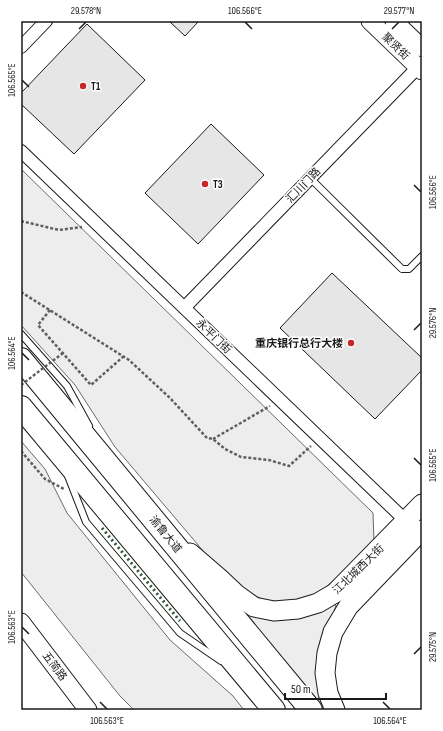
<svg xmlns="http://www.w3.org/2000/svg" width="443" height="731" viewBox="0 0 443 731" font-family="'Sofia Sans Condensed','Noto Sans SC',sans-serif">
<rect width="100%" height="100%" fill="#fff"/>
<!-- green -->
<path fill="#ededed" stroke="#6a6a6a" d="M21,169l352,344 1,30 -48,44 -20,12 -19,3 -20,-1 -21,-9 -31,-27 -100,-118 -40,-62 -54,-60z
M21,441l24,28 22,44 103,127 63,56 11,14h-110l-14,-14 -99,-124z
M334,604l2,1 -2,7 -6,9 -5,12 -3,65 -4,2 -72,-88z"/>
<!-- building -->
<path fill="#e6e6e6" stroke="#1a1a1a" d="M169,21h30l-14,15z
M87,24l58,56 -71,74 -53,-50v-11z
M211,124l53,51 -66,69 -53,-51z
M332,273l90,85v12l-47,49 -95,-91z"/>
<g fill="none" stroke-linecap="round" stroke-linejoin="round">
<!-- lane casing -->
<g stroke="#1a1a1a" stroke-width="8">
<path id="lane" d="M310,178l92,91h7l13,-13
M21,334l46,52 22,40
M68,476l18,46 94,111 41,28"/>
</g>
<!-- street casing -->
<g stroke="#1a1a1a" stroke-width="14">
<path id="street" d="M21,47l25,-26
M21,151l385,370
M184,308l238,-245"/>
</g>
<!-- secondary casing -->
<g stroke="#1a1a1a" stroke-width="19">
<path id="secondary" d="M370,21l52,50
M394,21l28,27
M21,622l67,88"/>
</g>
<!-- primary casing -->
<g stroke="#1a1a1a" stroke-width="21">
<path id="primary" d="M190,553l29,25 17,16 18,13 20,4 24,-2 20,-6 17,-10 87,-89
M335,710l-7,-17 -3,-20 2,-20 6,-21 15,-25 74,-77"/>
</g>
<!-- highway casing -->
<g stroke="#1a1a1a" stroke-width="24">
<path id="highway" d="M21,359l290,351
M21,407l253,303"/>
</g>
<!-- path -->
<path stroke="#5f5f5f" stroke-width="2.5" stroke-dasharray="3 2" stroke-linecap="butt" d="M21,221l38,9 23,-3
M21,292l108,68 41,38 37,40 6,1 12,10 16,8 28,3 20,6 22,-20
M50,310l-12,15 53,60 33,-29
M213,439l57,-33
M21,451l24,28 19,10"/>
<!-- lane -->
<use href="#lane" stroke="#fff" stroke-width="6"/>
<!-- street -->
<use href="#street" stroke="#fff" stroke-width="12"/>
<!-- secondary -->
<use href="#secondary" stroke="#fff" stroke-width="17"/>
<!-- primary -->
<use href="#primary" stroke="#fff" stroke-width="19"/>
<!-- highway -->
<use href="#highway" stroke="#fff" stroke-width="22"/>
<!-- path-bridge -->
<path stroke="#5f5f5f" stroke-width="2.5" stroke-dasharray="3 2" stroke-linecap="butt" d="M21,385l42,-32"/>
<!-- hedge -->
<path stroke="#2b5a34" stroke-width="3" stroke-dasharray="2 3" stroke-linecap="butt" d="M102,528l78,93"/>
</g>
<!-- ticks -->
<path fill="none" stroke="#1a1a1a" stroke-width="1.5" d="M245,22l7,7M79,29l7,-7M392,29l7,-7M22,80l7,7M414,185l7,7M414,330l7,-7M22,353l7,7M414,458l7,7M22,627l7,7M414,654l7,-7M100,702l7,7M383,702l7,7"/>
<!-- markers -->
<g fill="#c62828" stroke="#fff" stroke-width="1.5">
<circle cx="83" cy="86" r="4"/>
<circle cx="205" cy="184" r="4"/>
<circle cx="351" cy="343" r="4"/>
</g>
<g text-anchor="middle" stroke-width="3" stroke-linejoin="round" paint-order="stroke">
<!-- street labels -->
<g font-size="11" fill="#1a1a1a" stroke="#fff">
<text transform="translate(396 46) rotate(44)" y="4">聚贤街</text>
<text transform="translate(303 185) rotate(-46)" y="4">汇川门路</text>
<text transform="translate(214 336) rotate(44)" y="4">永平门街</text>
<text transform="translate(166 534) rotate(51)" y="4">渝鲁大道</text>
<text transform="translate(358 569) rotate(-44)" y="4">江北城西大街</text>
<text transform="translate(55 666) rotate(53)" y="4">五简路</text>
</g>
<!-- poi labels -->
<g font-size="11" font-weight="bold" fill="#1a1a1a" stroke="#fff" text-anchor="start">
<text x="91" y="90">T1</text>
<text x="213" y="188">T3</text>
<text x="343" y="347" text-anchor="end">重庆银行总行大楼</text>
</g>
</g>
<!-- border -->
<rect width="443" height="731" fill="none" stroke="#ffffff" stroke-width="44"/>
<!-- scale -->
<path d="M285 693v6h101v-6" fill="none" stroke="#1a1a1a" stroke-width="2"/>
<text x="291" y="693" font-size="12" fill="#1a1a1a" stroke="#ffffff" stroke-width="3" paint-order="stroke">50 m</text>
<rect x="22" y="22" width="399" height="687" fill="none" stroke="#1a1a1a" stroke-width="1.5"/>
<g font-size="10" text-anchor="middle" fill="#1a1a1a">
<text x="86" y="14">29.578°N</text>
<text x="245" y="14">106.566°E</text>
<text x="399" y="14">29.577°N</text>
<text transform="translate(11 80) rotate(-90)" y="4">106.565°E</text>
<text transform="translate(432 192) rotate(-90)" y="4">106.566°E</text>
<text transform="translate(432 323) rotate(-90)" y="4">29.576°N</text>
<text transform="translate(11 353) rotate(-90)" y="4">106.564°E</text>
<text transform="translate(432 465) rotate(-90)" y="4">106.565°E</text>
<text transform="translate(11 627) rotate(-90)" y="4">106.563°E</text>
<text transform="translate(432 647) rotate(-90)" y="4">29.575°N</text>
<text x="107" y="724">106.563°E</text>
<text x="390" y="724">106.564°E</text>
</g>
</svg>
